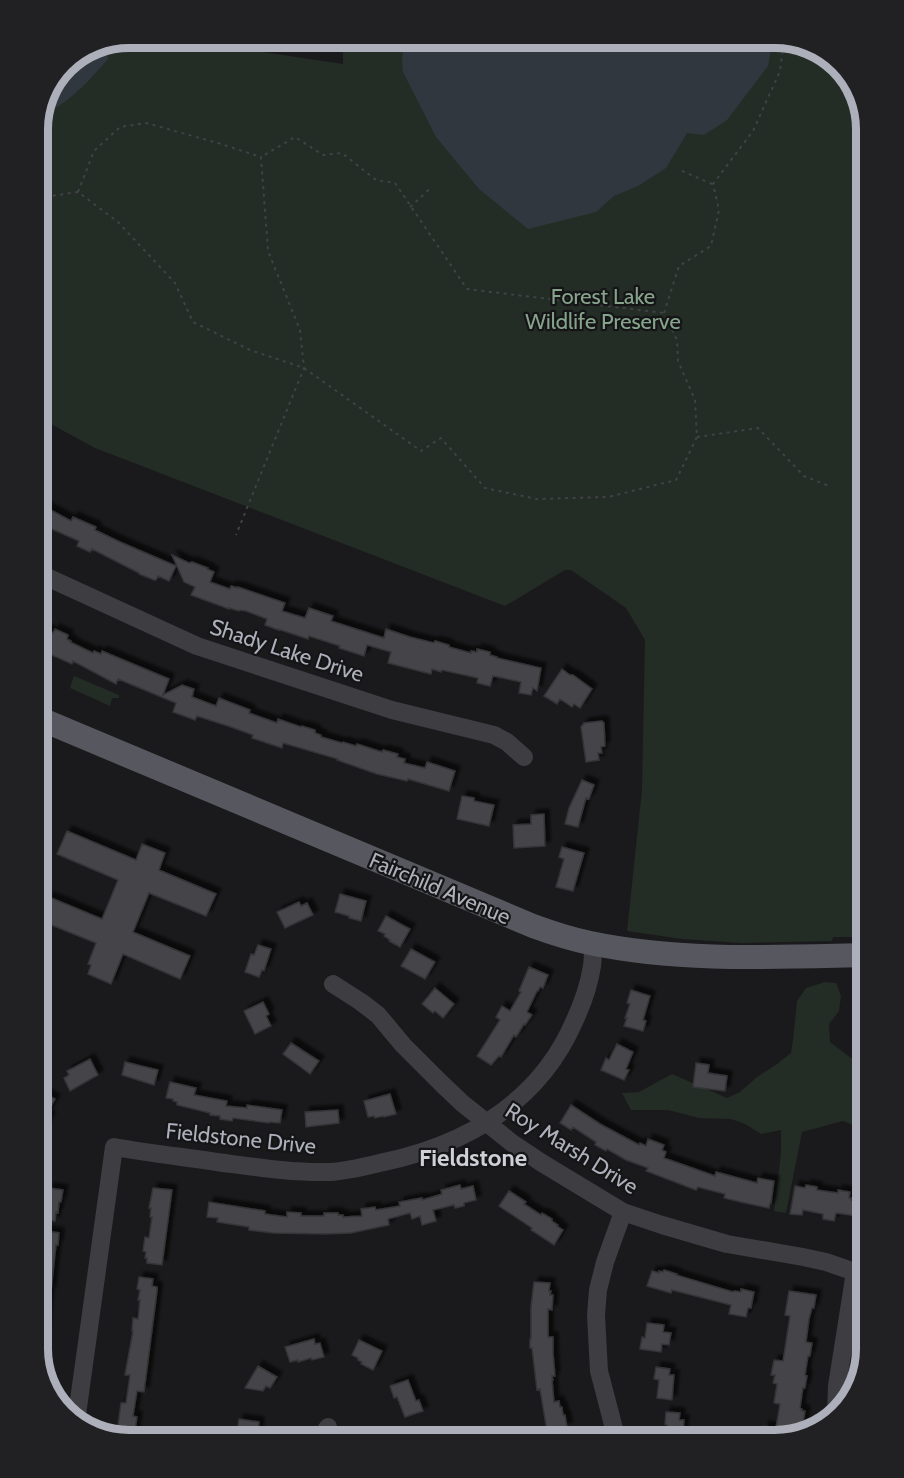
<svg xmlns="http://www.w3.org/2000/svg" width="904" height="1478" viewBox="0 0 904 1478" font-family="Cabin,sans-serif">
<defs>
<filter id="shadow"><feDropShadow dx="5" dy="-5" stdDeviation="1.5" flood-color="#0009"/></filter>
</defs>
<rect width="100%" height="100%" fill="#1a1a1c"/>
<!-- green -->
<path fill="#242c26" d="M129,38h66l14,6 134,20v-26h160l19,7 61,1 39,-8h160l44,15 31,36 9,40v808h-33l-1,4 -90,2 -60,-4 -55,-8 15,-141 3,-150 -19,-32 -55,-38h-6l-60,36 -410,-158 -57,-31v-294l26,-59z
M74,676l45,19v3h-7l-2,8 -40,-18z
M825,982l11,1 5,13 -2,15 -10,13 1,18 21,16 15,4v68l-23,-9 -41,11 -16,81 -12,-2 7,-58v-23l-20,4 -16,-10 -14,-5 -32,-1 -31,-8h-37l-9,-17 17,-1 33,-18 55,24 13,-6 17,-15 20,-13 14,-11 2,-13 4,-39 9,-13z"/>
<!-- water -->
<path fill="#30373f" d="M405,38h99c36,19 84,8 123,5l10,-5h136l-5,28 -41,54 -23,15 -17,-2 -21,35 -28,18 -24,10 -18,16 -68,17 -49,-40 -43,-52 -33,-65 -1,-13z
M107,47l1,12c-21,24 -38,43 -67,57l23,-52z"/>
<!-- building -->
<path fill="#444549" stroke="#343438" stroke-width="1.5" filter="url(#shadow)" d="M38,503l33,18 2,-4 23,10 -1,3 25,12 56,24 -7,15 -11,-5 -2,4h-2l-15,-6v-1l-47,-24 -2,3 -13,-6 2,-5 -41,-18z
M172,555l17,8 3,-1 16,6 -1,1 7,3 -4,10 20,7 1,-3 7,2v-1l47,16 -3,8 23,7 4,-10 24,8 -2,5 53,17 2,-9 24,8 24,6 1,-2 14,4v2l22,6v-2l6,1v-3l13,3v3l7,2v1l44,10 -4,23 -4,-3 -2,7 -12,-2 2,-11 -28,-6 -3,10 -13,-3 1,-5 -36,-8 -1,2 -9,-3 -1,5 -43,-11 3,-11 -24,-7 -3,11 -25,-8 1,-2 -31,-10 -1,3 -30,-10v1l-13,-5 2,-6 -21,-8 -6,-1 -1,1 -10,-3v1l-38,-14 4,-8 -11,-5z
M38,625l15,8 2,-4 13,6 -1,4 4,2 -1,1 23,11 1,-2 7,3 1,-3 67,28 -6,16 19,-10 12,4 -2,8 24,9 3,-8 31,12 -1,3 28,10 1,-4 23,8 1,-1 13,4v3l6,2v2l21,6 1,-1 13,4 1,-2 25,8 1,-2 15,4 -1,3 8,2 -1,4 21,5 2,-6 28,9 -6,20 -41,-12 -1,2 -30,-7 -40,-14 1,-1 -55,-16 -1,5 -30,-10 1,-3 -22,-8 -34,-11 -2,4 -22,-8 3,-9 -58,-24 -2,5 -43,-23 -1,3 -34,-15z
M562,669l8,6h3l19,14 -12,19 -6,-4 -2,3 -12,-8 -3,5 -13,-8z
M602,721l2,2 1,23 -4,1 1,6h-4l1,7 -13,2 -5,-35 3,-4z
M582,780l12,5 -5,14 -3,-1 -8,29 -13,-3 4,-16z
M462,796l12,2v3l20,4 -5,21 -32,-7z
M544,814l1,32 -31,2 -1,-23 18,-1v-9z
M67,831l69,29 6,-16 23,9 -6,17 57,24 -10,22 -57,-23 -16,39 57,24 -10,23 -57,-25 -12,30 -23,-10 3,-9 -3,-1 8,-21 -57,-23 10,-23 53,22 16,-39 -61,-26z
M562,847l22,6 -11,38 -17,-4 8,-28 -5,-2z
M340,894l26,7 -5,20 -12,-3v-2l-14,-4z
M299,902l2,4 6,-3 6,12 -28,13 -8,-16z
M386,916l24,13 -10,18 -11,-6 1,-1 -6,-4 1,-2 -7,-3z
M258,945l13,4 -7,22 -2,-1 -3,7 -14,-5 6,-18 3,1z
M411,949l24,13 -10,17 -24,-13z
M529,967l19,8 -5,13 -3,-1 -2,4h-1l-10,21 5,3 -7,10 -1,-1 -8,13 -2,-2 -13,22 -2,-1 -8,9 -14,-9 23,-36 -4,-3 6,-11 8,5 11,-19 -2,-1z
M435,988l19,16 -11,14 -8,-7 -2,2 -11,-9z
M631,990l19,6 -7,24 3,1 -3,10 -19,-5 3,-8h-2l5,-14 -3,-1z
M857,998h9v25h-9z
M263,1002l6,12 -3,2 5,10 -16,8 -11,-23z
M291,1043l28,18 -9,13 -27,-20z
M617,1044l16,8 -7,17 3,1 -5,10 -23,-10 5,-12 3,2z
M90,1059l8,16 -28,16 -6,-13 5,-3 -2,-4z
M125,1062l33,8 -4,15 -32,-10z
M696,1063l13,2 -1,8 19,3 -2,15 -32,-4z
M170,1082l26,6 -2,7 33,6 -1,5 21,2v-3l35,5 -2,13 -11,-1v1l-36,-5 -1,3 -12,-2v-3l-10,-1v-2l-33,-8v-3l-4,-1v-2l-7,-1z
M41,1092l14,7 -9,16 4,2 -5,11 -4,-2 -3,7v-34z
M390,1094l6,20 -12,3 -1,-1 -8,2 -1,-2 -6,1 -4,-16z
M571,1105l29,19 39,21 1,-2 6,3 2,-7 16,6 -2,5 4,2 -2,6 51,18 1,-4 41,11 1,-5 16,3 -3,22h-1l-1,5 -28,-6 -17,-4 1,-4 -27,-7 -2,3 -50,-19 2,-3 -22,-8 -19,-11 -1,2 -11,-6 1,-3 -23,-15 -2,3 -11,-7z
M338,1110l1,13 -33,4 -1,-15z
M460,1185l1,4 12,-3 3,14 -12,3v3l-9,2 -1,-3 -21,5 3,11 -14,4 -2,-9 -8,3 -2,-6 -22,6 1,6 -38,8 -26,1 -52,-1 -24,-3v-3l-32,-5 1,-4 -11,-1 2,-15 56,9v3l22,3v-5l14,1v3h23v-3h14v2h5v2l19,-1 -1,-7 14,-2 1,3 24,-4 -1,-4 23,-4v2l20,-6 -1,-4z
M806,1185l11,2v3l21,3v-3l12,2 -1,6h2v2l15,4v26l-11,-2 2,-12 -21,-3 -2,8 -11,-2v-5l-20,-4 -1,5 -12,-1 5,-28 10,2z
M49,1188l14,2 -2,12h-2l-1,11 -2,-1 -1,9 -16,-3 3,-20 6,1z
M153,1188l19,2 -10,75 -15,-2v-5h-2l1,-6 -3,-1 2,-14 4,1 3,-21h-2l1,-9h-2z
M509,1191l17,11 -2,2 17,11 1,-2 10,6v2l6,4 -1,1 6,4 -9,15 -23,-15 1,-2 -33,-22z
M46,1231l13,2 -1,12h-2l-5,46h-2l-4,45h-7v-89l2,-9 5,1z
M664,1270l13,4 -1,1 57,17 1,-1 7,1v-3l13,3 -3,16h-3l-2,9 -17,-3 2,-9 -59,-15 -1,3 -24,-7 5,-15 7,2v-2l4,1z
M139,1277l14,2 -1,7 5,1v4l-13,101 -7,-1 -4,25 4,1 -3,19 -17,-3 4,-30h5l4,-28h-5l8,-44h-1l1,-13 5,1 2,-19h-2l2,-10 -3,-1z
M534,1282l16,1 -1,8h2l-1,4h3l-1,15 -4,-1v28h5v16l2,23h-3l1,4h-1l2,22 5,-1 1,6h2l1,8h2l2,12 -20,4 -7,-42 -3,1 -5,-42h-2v-9h1v-32z
M789,1291l27,4 -2,13h-2l-3,11 -3,23 6,1 -2,13h-2l-3,19 2,1 -2,12h-2l-3,20 2,1v2h3l-2,13 -2,10 -26,6h-10v-4h-2l1,-10 12,2 4,-24 -6,-1 3,-19 -4,-1 2,-8h-4l3,-15 9,1 7,-45 -5,-1z
M647,1323l17,2 -1,7 8,1 -2,12 -7,-1 -1,8 -21,-3 2,-12 3,1z
M314,1339l1,5 5,-1 4,14 -12,3 -1,-2 -13,4v-2l-8,2 -5,-15z
M359,1340l23,11 -9,19 -12,-6 1,-2 -4,-2v-2l-6,-3z
M258,1366l19,11 -7,11 -4,-2 -3,5 -18,-3z
M656,1367l14,2 -1,6h5l-2,25 -15,-2 2,-18 -5,-1z
M408,1380l8,21 3,-1 4,11 -18,6 -8,-20 -3,1 -4,-12z
M666,1412l14,1 -1,7h5l-2,20h-16l1,-15 -2,-1z
M239,1419l20,3 -1,12 -2,-1 -1,7h-19z"/>
<g fill="none" stroke-linecap="round" stroke-linejoin="round">
<!-- path -->
<path stroke="#414247" stroke-width="2" stroke-dasharray="3 4.5" stroke-linecap="butt" d="M682,171l30,13
M78,192l16,-41 26,-24 26,-4 72,20 43,14 7,94 32,79 4,38 -68,167
M38,198l40,-6 40,30 57,61 18,39 57,28 54,18 117,83 20,-13 44,50 52,11 71,-2 68,-17 21,-43 -2,-37 -17,-39 -1,-21 -13,-27 -197,-24 -72,-106 -19,-3 -34,-27 -19,2 -28,-18 -34,20
M410,207l22,-20
M664,313l15,-47 32,-20 8,-36 -6,-26 40,-53 27,-60 4,-32
M697,437l61,-9 46,48 25,10"/>
<!-- minor -->
<path stroke="#3d3d42" stroke-width="18" d="M38,573l159,73 195,64 102,25 13,7 17,15
M333,984l28,18 17,13 25,30 38,38 21,20 50,40 30,20 81,49 39,13 65,19 76,13 23,5 29,10 11,6
M836,1413l1,-27 18,-114
M76,1422l38,-275c34,6 69,10 103,15 38,5 75,11 113,10 18,-1 37,-6 54,-10 83,-18 155,-60 190,-140 8,-17 15,-37 18,-56 1,-7 1,-15 1,-23
M319,1440l9,-13
M617,1440l-18,-69 -3,-56 2,-25 7,-28 18,-50"/>
<!-- major -->
<path stroke="#57585f" stroke-width="24" d="M38,718l495,208c19,7 38,13 57,17 91,19 185,14 276,12"/>
</g>
<g text-anchor="middle" stroke-width="4.5" stroke-linejoin="round" paint-order="stroke">
<!-- park labels -->
<g font-size="22" fill="#86a48b" stroke="#151517">
<text x="603" y="304">Forest Lake<tspan x="603" dy="25">Wildlife Preserve</tspan></text>
</g>
<!-- street labels -->
<g font-size="22" fill="#adb0ba" stroke="#151517">
<text transform="translate(287 650) rotate(18)" y="8">Shady Lake Drive</text>
<text transform="translate(440 888) rotate(23)" y="8">Fairchild Avenue</text>
<text transform="translate(241 1138) rotate(6)" y="8">Fieldstone Drive</text>
<text transform="translate(572 1148) rotate(32)" y="8">Roy Marsh Drive</text>
</g>
<!-- neighbourhood labels -->
<g font-size="24" font-weight="bold" fill="#cecfd7" stroke="#151517">
<text x="473" y="1166">Fieldstone</text>
</g>
</g>
<!-- crop -->
<path d="M0 0H904V1478H0ZM129 48H775A81 81 0 0 1 856 129V1349A81 81 0 0 1 775 1430H129A81 81 0 0 1 48 1349V129A81 81 0 0 1 129 48Z" fill="#212124" fill-rule="evenodd"/>
<path fill="none" stroke="#adb0ba" stroke-width="8" d="M129 48H775A81 81 0 0 1 856 129V1349A81 81 0 0 1 775 1430H129A81 81 0 0 1 48 1349V129A81 81 0 0 1 129 48Z"/>
</svg>
